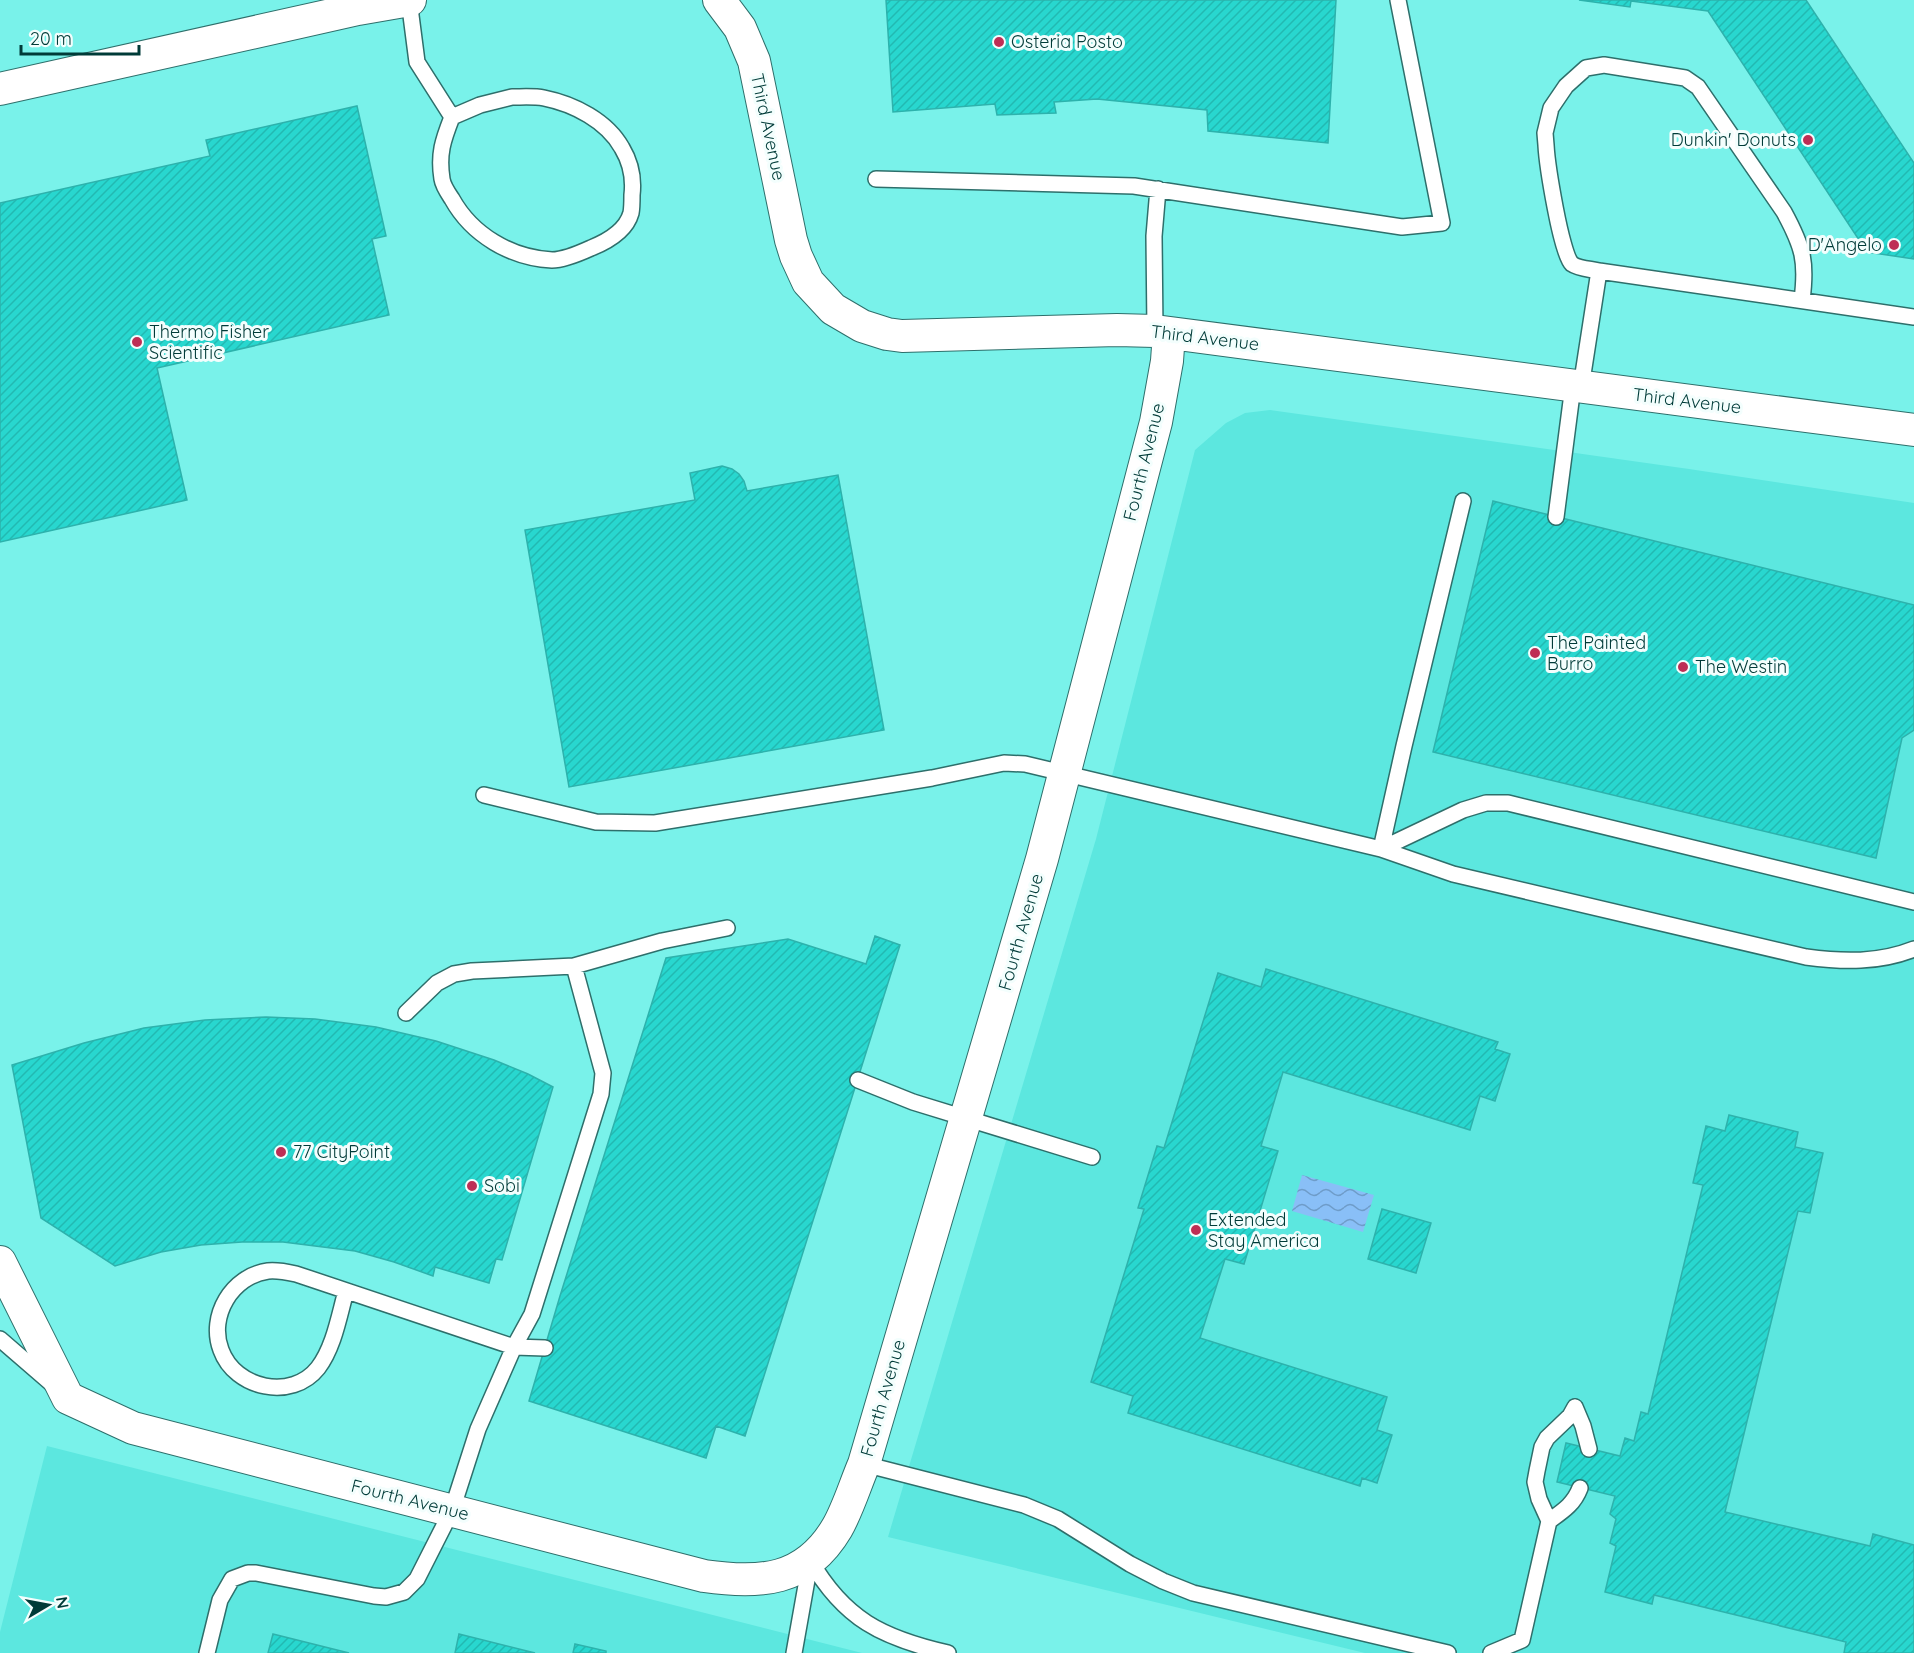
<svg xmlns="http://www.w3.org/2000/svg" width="1914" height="1653" viewBox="0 0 1914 1653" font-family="Quicksand,sans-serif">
<defs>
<pattern id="water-waves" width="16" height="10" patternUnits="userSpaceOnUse" patternTransform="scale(1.5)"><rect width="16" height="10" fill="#89bff7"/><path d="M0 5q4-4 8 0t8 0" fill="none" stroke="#6e9cc9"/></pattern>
<pattern id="building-hatch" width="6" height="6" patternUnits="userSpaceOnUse" patternTransform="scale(1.5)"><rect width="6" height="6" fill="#28d7cf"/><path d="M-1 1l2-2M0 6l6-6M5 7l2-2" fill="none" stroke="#22b9b2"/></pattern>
</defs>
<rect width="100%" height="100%" fill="#79f2ea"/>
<!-- built -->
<path fill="#5ce7df" d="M1270,410l419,59 225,34v1150h-549l-477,-116 208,-698 99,-389 31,-27 19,-10z
M47,1446l815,207h-862v-21z"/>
<!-- water -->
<path fill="url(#water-waves)" d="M1302,1175l72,20 -11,37 -71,-21z"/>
<!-- building -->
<path fill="url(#building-hatch)" stroke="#2db2ac" stroke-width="1.5" d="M886,0h450l-8,143 -120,-12 -1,-21 -110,-11 -43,3 2,11 -59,2 -2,-11 -102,8z
M1579,0h227l108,163v96l-47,-7 -159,-241 -77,-10 -1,6z
M357,106l29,130 -14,3 17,76 -232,53 30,132 -187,42v-339l210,-47 -4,-16z
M722,466l10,3 7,5 5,7 3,10 91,-16 46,255 -315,57 -44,-257 170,-30 -5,-27z
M1493,501l421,104v125l-12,8 -26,120 -443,-106z
M875,936l25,9 -155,491 -29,-10 -10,32 -177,-57 31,-105 106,-338 122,-19 78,25z
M1266,969l232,73 -3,7 15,5 -15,47 -15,-5 -10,34 -187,-58 -22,74 17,5 -30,100 -4,13 -19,-5 -25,79 187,59 -10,33 15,5 -15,48 -15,-5 -2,8 -232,-73 5,-17 -42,-14 53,-173 -6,-1 19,-62 7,2 54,-175 43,14z
M266,1017l49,2 61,8 60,14 58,19 34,14 25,13 -51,173 -6,-1 -7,24 -54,-16 -2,9 -39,-14 -39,-11 -72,-9h-41l-41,3 -40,7 -46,14 -74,-48 -29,-153 72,-22 60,-15 61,-8z
M1729,1115l69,17 -3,15 28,6 -13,60 -12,-2 -73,301 145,34 3,-12 41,11v108h-70l2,-11 -192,-47 -2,9 -47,-12 11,-46 -6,-3 6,-24 -6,-5 5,-18 -58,-14 9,-39 54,13 5,-18 9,3 7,-29 7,2 55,-229 -10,-2 13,-57 19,5z
M1382,1209l49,14 -15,50 -48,-14z
M273,1634l76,19h-81z
M459,1634l76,19h-80z
M575,1644l31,7v2h-33z"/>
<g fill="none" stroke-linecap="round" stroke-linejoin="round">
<!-- service casing -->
<g stroke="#2e6f6b" stroke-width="18">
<path id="service" d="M409,0l8,62 35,55
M512,97c10,0 22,-1 32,1 30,6 63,23 78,50 9,15 12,30 10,47 0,6 0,13 -1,18 -5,18 -25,29 -40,35 -11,5 -27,12 -39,12 -41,-2 -80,-25 -100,-61 -4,-6 -9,-13 -10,-20 -4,-25 1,-39 10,-62l28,-12z
M876,179l258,7 268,41 40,-4 -44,-223
M1802,300c5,-39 1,-53 -18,-88l-86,-125 -13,-9 -81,-13 -18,3 -20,18 -15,22 -6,25 1,12c1,19 15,109 26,119 7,5 19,5 27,7l315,46
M1155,331l-1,-95 4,-47
M1581,387l18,-116
M1556,517l17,-131
M484,795l112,27 59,1 277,-45 72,-15 21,1 356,85 72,25 353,83c37,5 73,6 108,-8
M1381,849l82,-39 23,-7h22l406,99
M1381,849l23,-103 59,-245
M406,1013l31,-30 17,-9 18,-3 102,-5 88,-25 65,-13
M858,1080l55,22 179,55
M0,1339l52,45
M545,1348l-31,-1 18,-33 69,-220 2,-21 -29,-107
M1575,1407l8,19 6,23
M864,1464l160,41 34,14 72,45 33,17 30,12 255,60
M1549,1521c14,-10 25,-17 31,-33
M810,1560c34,59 72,78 138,93
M207,1653l13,-53 12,-21 16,-6h8l118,23 12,1 18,-5 13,-13 35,-69 26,-81 36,-82 -218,-73c-9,-2 -18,-4 -28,-3 -36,5 -60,45 -47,79 14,39 71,51 97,18 16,-21 21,-52 28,-77
M794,1653l16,-90
M1491,1653l31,-13 27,-119 -10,-22 -4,-17 2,-11 5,-24 5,-9 23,-22 5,-9"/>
</g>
<!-- minor casing -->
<g stroke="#2e6f6b" stroke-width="34">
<path id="minor" d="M719,0l21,28 14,33 37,179 5,16 12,26 25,27 29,17 25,8 15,2 215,-6 38,1 759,99
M0,89l358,-80 52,-9
M0,1262l68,136 65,30 571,148c56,8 101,6 133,-48 11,-19 18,-43 27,-64l178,-605 114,-437 11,-61 2,-28"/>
</g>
<!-- service -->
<use href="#service" stroke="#fff" stroke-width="15"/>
<!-- minor -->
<use href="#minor" stroke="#fff" stroke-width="32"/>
</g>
<!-- markers -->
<g fill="#be2e55" stroke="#f3fefd" stroke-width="2">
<circle cx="999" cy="42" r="6"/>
<circle cx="1808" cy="140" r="6"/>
<circle cx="1894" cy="245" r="6"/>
<circle cx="137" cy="342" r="6"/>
<circle cx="1535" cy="653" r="6"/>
<circle cx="1683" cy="667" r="6"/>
<circle cx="281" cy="1152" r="6"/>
<circle cx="472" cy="1186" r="6"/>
<circle cx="1196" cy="1230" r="6"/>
</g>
<g text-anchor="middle" stroke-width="6" stroke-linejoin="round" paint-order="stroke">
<!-- poi labels -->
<g font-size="18" fill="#003b38" stroke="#f3fefd" text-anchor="start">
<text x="1011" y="48">Osteria Posto</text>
<text x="1796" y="146" text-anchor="end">Dunkin' Donuts</text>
<text x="1882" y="251" text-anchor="end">D'Angelo</text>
<text x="149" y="338">Thermo Fisher<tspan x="149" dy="21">Scientific</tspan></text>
<text x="1547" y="649">The Painted<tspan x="1547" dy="21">Burro</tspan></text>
<text x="1695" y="673">The Westin</text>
<text x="293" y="1158">77 CityPoint</text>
<text x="484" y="1192">Sobi</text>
<text x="1208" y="1226">Extended<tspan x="1208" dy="21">Stay America</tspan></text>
</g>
<!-- street labels -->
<g font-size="18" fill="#003b38" stroke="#f3fefd">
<text transform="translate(768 127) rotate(78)" y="6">Third Avenue</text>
<text transform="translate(1205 338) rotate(7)" y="6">Third Avenue</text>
<text transform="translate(1687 401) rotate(7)" y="6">Third Avenue</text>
<text transform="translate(1144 462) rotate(-76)" y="6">Fourth Avenue</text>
<text transform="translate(1021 932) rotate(-74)" y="6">Fourth Avenue</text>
<text transform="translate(883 1398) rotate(-74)" y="6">Fourth Avenue</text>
<text transform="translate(410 1500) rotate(14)" y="6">Fourth Avenue</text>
</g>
</g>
<!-- north arrow -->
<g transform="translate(48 1605) rotate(80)" stroke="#f3fefd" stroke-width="4.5" paint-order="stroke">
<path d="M0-4.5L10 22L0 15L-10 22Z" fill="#003b38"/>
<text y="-9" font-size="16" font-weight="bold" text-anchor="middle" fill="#003b38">N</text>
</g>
<!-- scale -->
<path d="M21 45v9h118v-9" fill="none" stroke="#003b38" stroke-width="3"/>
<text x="30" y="45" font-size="18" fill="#003b38" stroke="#f3fefd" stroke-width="4.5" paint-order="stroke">20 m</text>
</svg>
